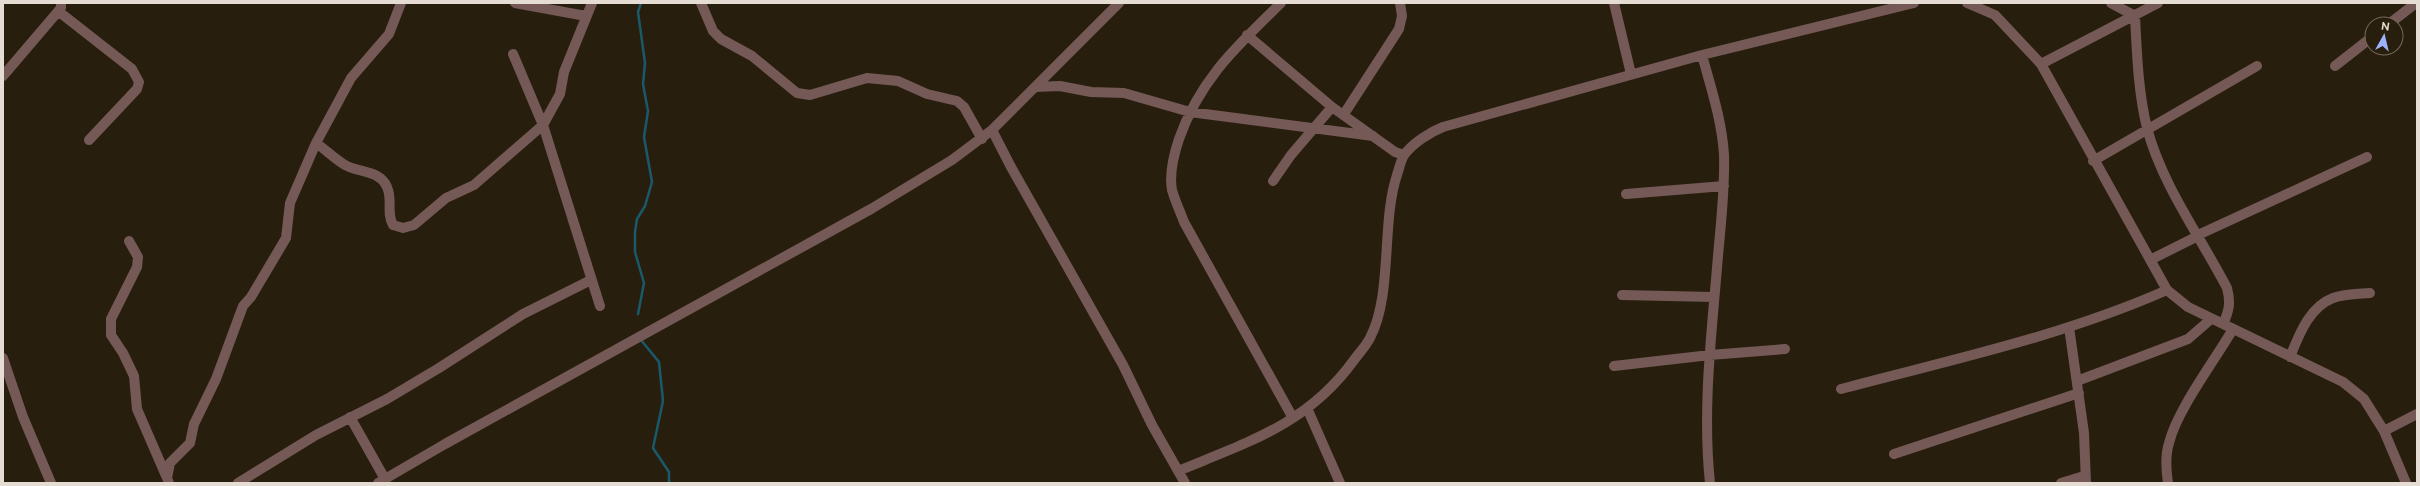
<svg xmlns="http://www.w3.org/2000/svg" width="2420" height="486" viewBox="0 0 2420 486" font-family="Raleway,sans-serif">
<rect width="100%" height="100%" fill="#281e0d"/>
<g fill="none" stroke-linecap="round" stroke-linejoin="round">
<!-- stream -->
<path stroke="#195a6a" stroke-width="2.5" d="M638,314l6,-31 -9,-31v-20l2,-13 8,-13 7,-24 -8,-45 4,-26 -5,-27 2,-21 -7,-51 3,-9
M641,340l18,22 4,39 -10,47 16,24v11"/>
<!-- street -->
<path stroke="#755956" stroke-width="10" d="M515,3l71,13
M701,3l12,28 8,8 31,17 45,37 13,2 57,-17 31,3 29,13 30,7 7,6 18,32
M1281,3c-44,43 -81,76 -102,136 -5,15 -10,35 -7,51 3,11 8,21 12,32l109,196
M1614,3l17,71
M1967,3l28,12 46,49 126,226 21,17 155,75 21,17 20,32 22,52
M2111,3l24,13c2,38 3,75 12,112 15,57 53,108 80,160 4,15 2,23 -4,36
M58,11l74,58 7,13 -2,7 -48,51
M2389,24l27,-21
M1247,35l85,72 63,45 9,3
M513,54l30,71 57,181
M1702,55c9,33 20,66 22,100 1,34 -3,67 -6,101 -6,75 -16,151 -8,227
M2041,64l117,-61
M2335,66l37,-29
M3,76l58,-68v-5
M1035,87l25,-1 31,6 33,1 66,19 183,24
M1344,114l55,-85 3,-13 -2,-13
M992,130l19,37 112,198 29,60 33,58
M316,143c10,7 19,16 29,22 14,8 35,5 42,22 6,13 -1,26 6,38l10,3 11,-3 32,-27 28,-13 69,-60 17,-31 4,-22 28,-69
M2093,161l164,-95
M1273,181l18,-26 41,-48
M1626,194l98,-8
M2198,235l169,-78
M129,241l9,16 -1,10 -26,52v16l12,18 11,23 3,33 30,69
M2150,260l48,-24
M1622,295l92,2
M2069,327l15,106 2,50
M2290,357c9,-22 19,-50 43,-59 11,-4 25,-4 37,-5
M3,358l20,59 28,66
M1614,366l96,-11 75,-6
M2077,381l111,-42 23,-20
M1841,389c109,-29 222,-53 326,-99
M1307,408l33,75
M350,417l35,62
M2384,431l33,-17
M1894,454l185,-61
M1178,471c70,-29 130,-47 176,-111 5,-7 12,-14 16,-22 23,-44 11,-115 27,-163 2,-6 4,-15 7,-20 9,-12 26,-23 39,-28l259,-72 212,-52
M169,483l-2,-5 3,-15 20,-20 4,-19 22,-45 27,-73 8,-9 35,-59 4,-35 26,-60 35,-65 38,-44 12,-31
M238,483l78,-48 71,-36 52,-31 84,-54 68,-34
M378,483l67,-39 426,-235 81,-49 40,-30 127,-127
M2061,483l23,-7
M2168,483c-2,-13 -3,-27 1,-40 8,-33 46,-83 64,-114"/>
</g>
<!-- border -->
<rect width="2420" height="486" fill="none" stroke="#e5ddd3" stroke-width="8"/>
<!-- north arrow -->
<g transform="translate(2384 36) rotate(8)"><circle r="19" fill="#281e0d" stroke="#746a5c"/>
<path d="M0-3L7 15L0 10L-7 15Z" fill="#9cb4fd"/>
<text y="-6" font-size="11" font-weight="bold" text-anchor="middle" fill="#e5ddd3">N</text>
</g>
</svg>
